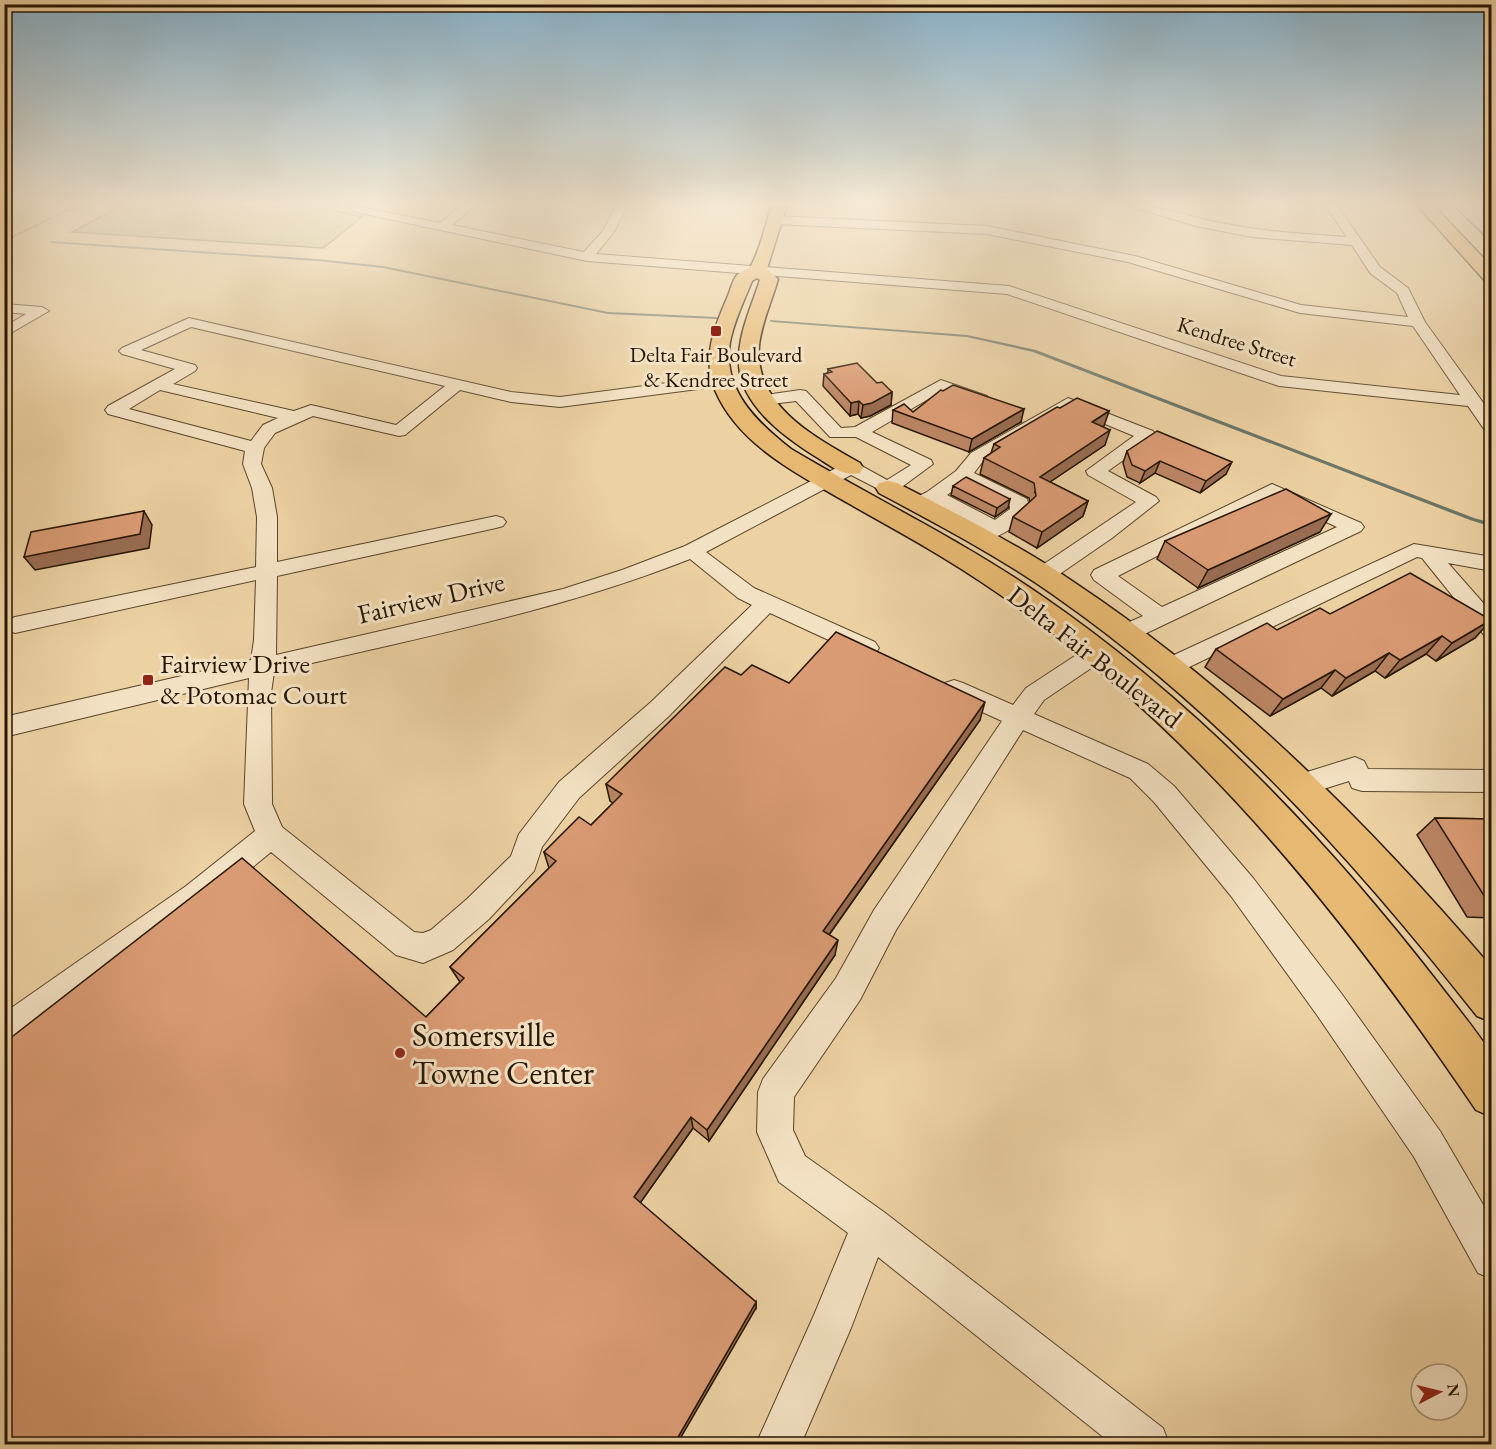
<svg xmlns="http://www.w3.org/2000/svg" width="1496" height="1449" viewBox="0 0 1496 1449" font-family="'EB Garamond',serif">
<rect width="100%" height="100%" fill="#ecd1a2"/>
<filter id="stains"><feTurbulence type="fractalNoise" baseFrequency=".00333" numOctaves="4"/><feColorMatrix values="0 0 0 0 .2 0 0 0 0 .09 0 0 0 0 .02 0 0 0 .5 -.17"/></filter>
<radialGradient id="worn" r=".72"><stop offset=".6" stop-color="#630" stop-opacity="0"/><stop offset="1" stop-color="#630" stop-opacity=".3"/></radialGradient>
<!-- green -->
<path fill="#bfb980" stroke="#726841" stroke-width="1.5" d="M125,204h215l-8,6 30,7 -39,31 -251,-16z"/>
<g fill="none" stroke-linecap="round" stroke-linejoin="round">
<!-- stream -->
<path fill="#6c7668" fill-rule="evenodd" d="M50,241l267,18 66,7 225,46 109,5 2,1 -2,1 -109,-5 -225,-46 -66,-7 -266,-18z
M770,320l197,15 69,15 438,168 18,5v4l-22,-7 -437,-168 -66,-15 -195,-15 -2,-1z"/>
<!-- minor casing -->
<g stroke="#58452a" stroke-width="2">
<path id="minor" d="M463,204h14l-25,21 132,27 19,-21 13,-25 4,-1 6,3 -12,24 -18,22 413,32 272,90 179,19 -47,-69 -113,-13 -172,-51 -141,-28 -212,-10 -6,-4 6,-4 212,10 148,30 166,49 107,12 -11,-24 -27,-20 -18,-28 -100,-8 -56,-11 -74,-22c36,0 70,14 105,20 39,8 79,10 120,13l-23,-33h12l44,63 28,21 17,34 67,93v18l-6,-1 -18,-26 -189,-20 -272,-92 -420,-33 -232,-49 -6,-3 6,-3 85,17z
M4,304l38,3 7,4 -45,26v-10l22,-13 -22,-2z
M189,318l322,74 49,5 161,-21 8,5 -8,5 -161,21 -49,-5 -51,-12 -55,45 -6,1 -86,-20 -38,17 -11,15 -3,16 11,24 5,29v45l219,-46 7,2 3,4 -3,4 -7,2 -219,48 -1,79 287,-66 59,-19 63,-24 159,-82h14l29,16 24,-15 -55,-28h-26l-34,-36 -32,4 -8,-5 2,-4 42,-6 6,1 35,37 14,-1 86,-47 46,16 2,4 -8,5 -39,-14 -70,41 59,28 2,4 -38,28 -7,2 -37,-19 -145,77 48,36 121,54 4,6 -4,6 -8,2 -8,-2 -89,-41 -101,103 -90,82 -37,49 -8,24 -45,48 -36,31 -30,13 -27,-8 -125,-103 -63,52 -192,142 -12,5v-38l182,-127 69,-55 -11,-27 5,-126 -245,59v-20l247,-57 3,-20 2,-60 -241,53 -8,-3 -3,-4 3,-6 8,-3 241,-50 1,-50 -5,-29 -9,-24 2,-13 -137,-37 -3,-4 3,-4 67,-37 -53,-15 -3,-3 3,-3zM191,327l254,59 -49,39 -85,-20 -17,6 -121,-27 22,-13 2,-3 -2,-3 -54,-15zM160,390l118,28 -15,7 -12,16 -122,-32zM690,559l48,39 14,7 -101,97 -92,80 -40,52 -8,22 -44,43 -36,31 -8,3 -9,-1 -132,-105 -10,-23 -1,-111 3,-21c139,-33 282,-60 416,-113z
M1068,398l85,33 3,4 -3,4 -45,32 48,26 3,4 -47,37 -61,42 -8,2 -8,-2 -3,-5 3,-5 101,-68 -48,-27 -2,-4 48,-35 -65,-27 -86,52 -9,12 53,26 3,11c-12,17 -39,35 -60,29l-3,-4 3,-4 9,-3 -45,-24 -16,6 -7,-2 -3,-4 3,-4 16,-8 29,-21 15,-18zM964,483l46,23v3l-15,11 -48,-25z
M1272,484l89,39 3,4 -3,4 -227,108 -8,2 -8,-2 -4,-6 4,-6 25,-11 -49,-36 -3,-5 3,-5zM1272,497l65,30 -175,80 -44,-31z
M1414,544l78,13v14l-44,-8 44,50v24l-8,-2 -62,-77 -5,-1 -240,116 -8,2 -8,-2 -4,-6 4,-6z
M1098,644l8,2 4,6 -4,6 -62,42 -10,14 114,50 26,22 79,92 88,115 99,138 52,89v59l-14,-6 -64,-116 -97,-142 -86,-119 -77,-94 -24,-24 -107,-48 -127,200 -36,70 -66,97 -1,33 12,26 79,56 279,216 6,16h-57l-234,-187 -27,71 -50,116h-45l58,-129 34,-82 -69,-51 -22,-50 1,-40 5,-13 73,-101 38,-68 128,-189 -57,-26 -3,-6 3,-6 9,-3 9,3 50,22 13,-17 64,-42z
M1355,757l9,4 4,8 124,1v22l-130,-1 -10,-3 -3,-7 -48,15 -10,-3 -4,-8 4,-8z"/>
</g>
<!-- major casing -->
<g stroke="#261602" stroke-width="3">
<path id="major" d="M772,204h15l-20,65 11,10c-6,22 -17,45 -19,67 -5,60 57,92 101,117l3,5 -3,5c-17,4 -29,-7 -42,-15 -32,-20 -76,-51 -79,-92 -2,-30 12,-58 21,-86l-3,-2 -5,3c-8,20 -18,40 -22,61 -8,48 27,80 61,107 84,50 172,92 251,147 154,106 283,241 397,388 9,12 50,62 53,73 3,18 0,41 0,60l-16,-7c-145,-214 -310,-417 -534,-553 -31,-19 -63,-36 -94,-54 -49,-28 -110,-58 -133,-113 -13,-32 -1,-62 12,-92 3,-6 5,-17 10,-23 5,-5 11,-4 15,-11 9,-18 14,-40 20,-60z
M888,481l9,2c60,31 122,62 178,100 159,106 293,240 417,385v54l-15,-6c-124,-157 -257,-305 -422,-420 -55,-39 -116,-71 -176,-103l-3,-5 3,-5z"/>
</g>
<!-- highway casing -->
<g stroke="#261602" stroke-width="3">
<path id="highway" d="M1416,204h16l60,63v16l-6,-1z
M1479,204h13v9l-5,-1z"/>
</g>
<!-- path -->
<path stroke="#261602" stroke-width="2" stroke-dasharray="1 1.5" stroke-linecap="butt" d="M4,241l77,-37"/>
<!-- minor -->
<use href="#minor" fill="#f3e1c3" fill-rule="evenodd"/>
<!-- major -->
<use href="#major" fill="#e6b871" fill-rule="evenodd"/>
<!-- highway -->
<use href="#highway" fill="#e6b871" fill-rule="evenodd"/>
<!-- tram -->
<path stroke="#261602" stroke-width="1.5" d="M1452,204l40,39"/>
</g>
<!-- wall -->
<path fill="#bb8564" stroke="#261602" stroke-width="1.5" d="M828,369l49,14 15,9 -1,13 -21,11 -9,2 -3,-4 -8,2 -27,-30 1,-12 4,-1z
M943,391l78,31 -52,30 -77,-29 1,-13 20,2z
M1060,408l49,3 -6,16 2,18 -55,37 38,19 -5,15 -46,32 -28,-16 4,-15 17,-15 -1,-4 -49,-24 4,-16 7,-5 3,-9z
M1127,451l99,23 -26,19 -45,-20 -15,10 -13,-6 -4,-14z
M953,486l55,22 -13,9 -44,-22z
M1320,532l-122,56 -41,-29 8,-18z
M1330,614l161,6 -16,18 -39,23 -10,-7 -41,24 -10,-7 -43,25 -11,-8 -51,28 -65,-49 11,-18z
M741,675l239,45 -151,215 6,20 -126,186 -16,-13 -53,75 116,99v6l-330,-291 34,-35 -10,-15 99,-99 -5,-16 47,-27 22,-22 -3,-2 -4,-17z
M1435,818l56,1v99l-24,-1 -50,-82z"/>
<!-- shaded-wall -->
<path fill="#996c51" stroke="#261602" stroke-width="1.5" d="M892,392l-1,13 -21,11 -9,2 2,-13z
M859,401l-1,13 -8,2 1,-13z
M1024,409l-3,13 -52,30 3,-13z
M1109,411l-5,15 -17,11 5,-15z
M1110,430l-5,15 -70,47 5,-15z
M1160,461l-5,12 -15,10 5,-12z
M1232,462l-6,12 -26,19 6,-12z
M1010,499l-2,9 -13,9 2,-9z
M1088,501l-5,15 -46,32 5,-16z
M144,511l8,14 -3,23 -114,22 -11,-13z
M1331,514l-11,18 -122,56 10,-18z
M1491,620l-16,18 -39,23 16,-18z
M1442,636l-16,18 -41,24 15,-18z
M1389,653l-14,18 -43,25 14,-18z
M1335,670l-14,18 -51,28 13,-17z
M985,702l-5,18 -159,226 2,-15z
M838,940l-3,15 -126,186 -2,-11z
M691,1117l2,11 -55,78 -4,-9z
M756,1302v6l-79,136h-3z"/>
<!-- building -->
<path fill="#da9b74" stroke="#261602" stroke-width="1.5" d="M857,363l20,20 5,-1 10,10 -20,11 -9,2 -4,-4 -8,2 -27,-29 8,-2 -4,-3z
M953,385l71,24 -52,30 -79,-29 11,-6 9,8 28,-22 2,1z
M1077,398l32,13 -17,11 18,8 -70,47 48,24 -46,31 -29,-15 23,-21 -2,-13 -50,-25 16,-11 -6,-3 63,-37 3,1z
M1157,431l75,31 -26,19 -46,-20 -15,10 -13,-6 -5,-14z
M966,477l44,22 -13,9 -44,-22z
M1286,489l45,25 -123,56 -43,-29z
M144,511l-4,23 -116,23 7,-25z
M1410,573l81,47 -39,23 -10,-7 -42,24 -11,-7 -43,25 -11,-8 -52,29 -67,-50 51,-26 10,7 43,-22 10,6z
M836,632l149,70 -162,229 15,9 -131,190 -16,-13 -57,80 122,105 -82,142h-670v-401l238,-185 184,159 38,-39 -14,-11 106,-106 -12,-9 35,-35 12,8 31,-31 -16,-10 119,-117 16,8 11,-10 37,18z
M1435,818l56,1v83h-3z"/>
<!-- sky -->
<linearGradient id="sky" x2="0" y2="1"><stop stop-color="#89b5d0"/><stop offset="0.5" stop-color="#f6ead5"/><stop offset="1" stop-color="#f6ead5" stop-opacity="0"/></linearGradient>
<rect width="1496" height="407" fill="url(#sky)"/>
<!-- markers -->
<g fill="#8f2418" stroke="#f3e1c3" stroke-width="2">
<rect x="710" y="325" width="12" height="12" rx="3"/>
<rect x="142" y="674" width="12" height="12" rx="3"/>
<circle cx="400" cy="1053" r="6"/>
</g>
<g text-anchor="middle" stroke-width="6" stroke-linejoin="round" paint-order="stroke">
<!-- far-street labels -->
<g font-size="22" fill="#261602" stroke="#f3e1c3">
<text transform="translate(1237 341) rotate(17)" y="8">Kendree Street</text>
</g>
<!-- far-poi labels -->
<g font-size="22" fill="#261602" stroke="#f3e1c3">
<text x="716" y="362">Delta Fair Boulevard<tspan x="716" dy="25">&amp; Kendree Street</tspan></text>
</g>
<!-- street labels -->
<g font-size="27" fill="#261602" stroke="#f3e1c3">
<text transform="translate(431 598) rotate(-13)" y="9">Fairview Drive</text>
<text transform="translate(1095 657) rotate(38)" y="9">Delta Fair Boulevard</text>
</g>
<!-- poi labels -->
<g font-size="27" fill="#261602" stroke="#f3e1c3" text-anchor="start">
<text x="160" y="673">Fairview Drive<tspan x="160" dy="31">&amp; Potomac Court</tspan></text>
</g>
<!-- near-poi labels -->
<g font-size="33" fill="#261602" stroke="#f3e1c3" text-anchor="start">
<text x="412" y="1046">Somersville<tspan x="412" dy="38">Towne Center</tspan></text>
</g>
</g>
<!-- margin -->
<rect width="1496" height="1449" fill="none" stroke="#ecd1a2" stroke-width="24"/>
<rect x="6" y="6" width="1484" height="1437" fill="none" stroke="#261602" stroke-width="3"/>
<rect x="12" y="12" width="1472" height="1425" fill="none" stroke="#261602" stroke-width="1.5"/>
<!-- north arrow -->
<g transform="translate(1439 1392) rotate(83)"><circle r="28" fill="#f3e1c3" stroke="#a19076" stroke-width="1.5"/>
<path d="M0-4.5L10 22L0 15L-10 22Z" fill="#8f2418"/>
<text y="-9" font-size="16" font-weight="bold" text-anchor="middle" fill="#261602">N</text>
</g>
<rect width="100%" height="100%" filter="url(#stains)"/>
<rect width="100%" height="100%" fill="url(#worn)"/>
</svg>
